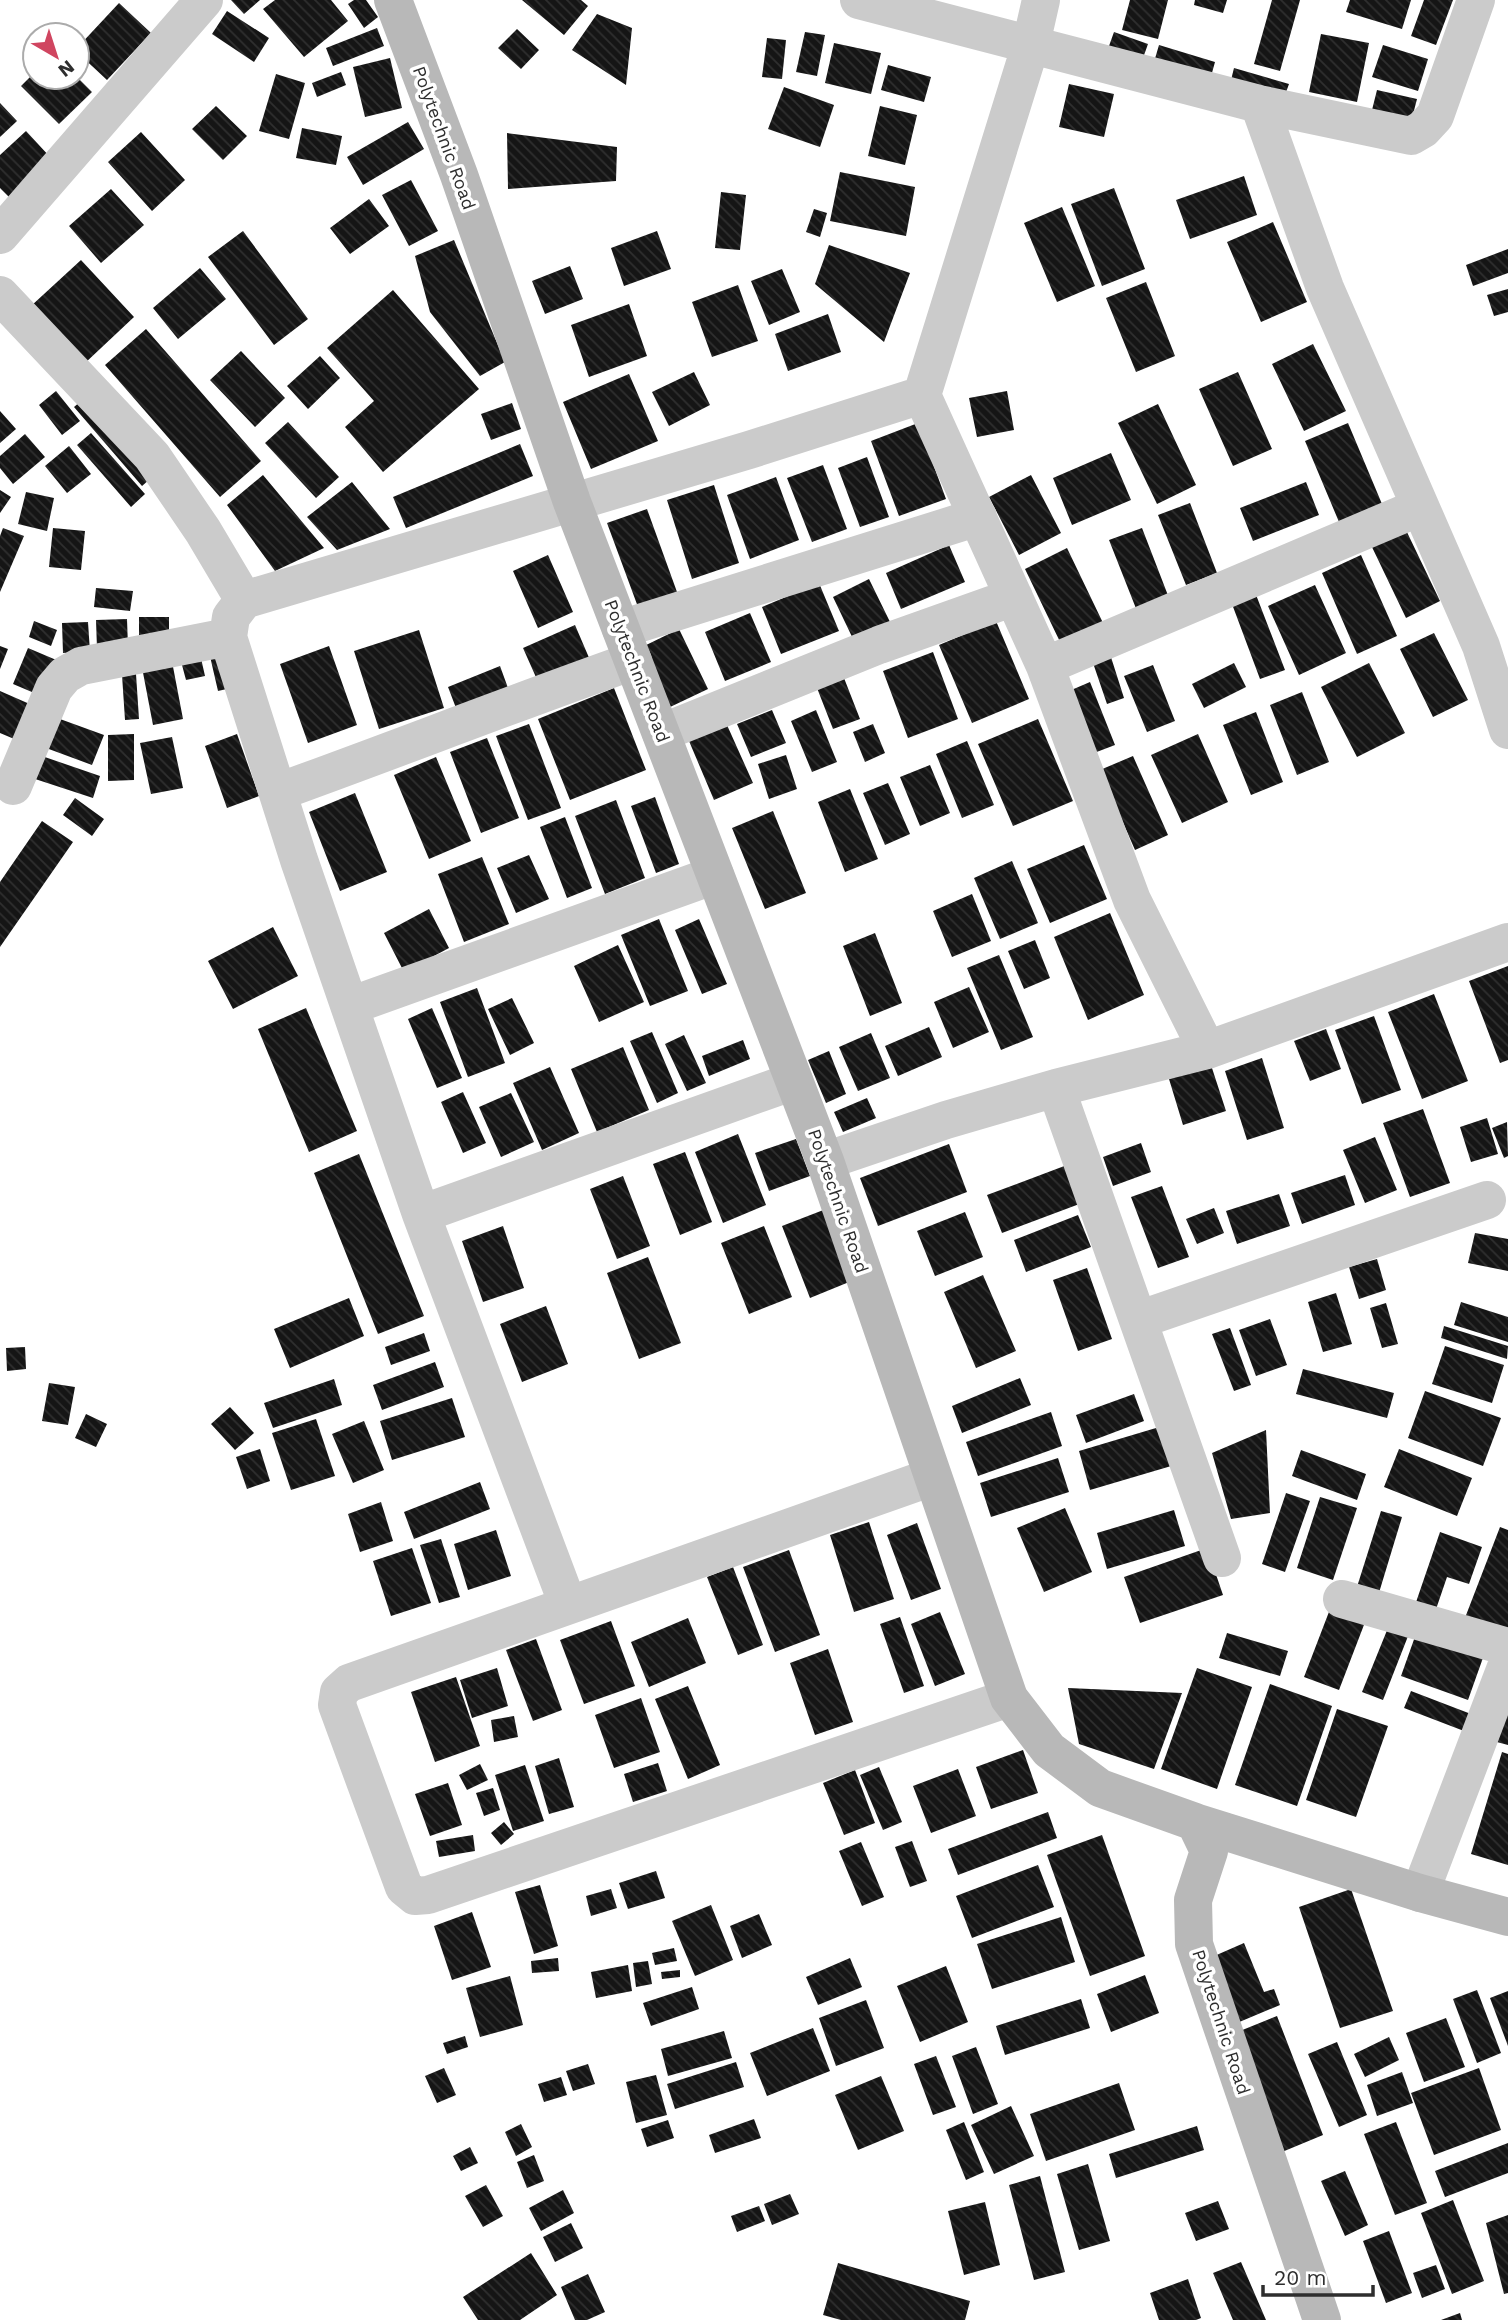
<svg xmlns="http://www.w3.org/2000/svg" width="1508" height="2320" viewBox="0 0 1508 2320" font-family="'Work Sans',sans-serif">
<defs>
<pattern id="building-back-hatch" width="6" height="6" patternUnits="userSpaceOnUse" patternTransform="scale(1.75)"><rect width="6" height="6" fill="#151515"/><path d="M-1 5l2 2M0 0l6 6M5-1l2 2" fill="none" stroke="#2f2f2f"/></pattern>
</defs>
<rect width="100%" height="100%" fill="#fff"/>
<!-- building -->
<path fill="url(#building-back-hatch)" d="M231,0h29l-16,14z
M275,0h56l17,21 -44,36 -41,-48z
M354,0h12l12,17 -14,11 -16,-24z
M522,0h59l7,6 -24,29z
M1130,0h38l-10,39 -36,-9z
M1195,0h32l-4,13 -29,-8z
M1272,0h28l-20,71 -26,-7z
M1350,0h61l-9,29 -56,-17z
M1424,0h29l-17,45 -25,-9z
M119,3l32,30 -44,47 -30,-28v-4z
M227,11l42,27 -15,24 -42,-28z
M597,14l35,14 -6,57 -54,-35z
M377,28l7,18 -51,20 -7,-18z
M517,29l22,21 -18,19 -23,-21z
M805,32l20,3 -8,41 -21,-4z
M1114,32l34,12 -5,14 -34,-12z
M1321,34l48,9 -12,59 -48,-10z
M767,38l19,2 -4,39 -20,-2z
M834,43l47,10 -10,41 -46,-11z
M1159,45l56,17 -5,18 -56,-18z
M1383,45l45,14 -10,32 -46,-14z
M390,58l12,50 -37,9 -12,-50z
M888,65l43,12 -7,25 -43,-12z
M1234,68l55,16 -4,11 -54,-15z
M35,72v5h42l15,15 -33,32 -38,-38z
M341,72l5,13 -29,12 -5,-14z
M276,74l29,9 -16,56 -30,-8z
M1069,84l45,10 -10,43 -45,-10z
M784,87l50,18 -14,42 -52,-18z
M1377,90l40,9 -7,27 -40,-8z
M0,103l17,18 -17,16z
M216,106l31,30 -24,24 -31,-31z
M880,106l37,9 -12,50 -37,-9z
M408,122l16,27 -61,36 -16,-28z
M302,128l40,8 -6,29 -40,-7z
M26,131l25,27 -42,39 -9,-9v-33z
M141,132l44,48 -33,31 -44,-49z
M507,133l110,14 -1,34 -108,8z
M840,172l75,15 -9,49 -76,-15z
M1244,176l13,39 -67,24 -14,-39z
M411,180l27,51 -29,15 -27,-51z
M1114,188l31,81 -43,17 -31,-82z
M111,189l33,36 -43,38 -32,-37z
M721,192l25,3 -6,55 -25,-2z
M369,199l20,27 -39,28 -20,-26z
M1062,207l33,79 -38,16 -33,-79z
M814,209l13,4 -7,24 -14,-5z
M1273,222l34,80 -46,20 -34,-80z
M243,231l65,88 -34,26 -66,-88z
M657,231l14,38 -47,17 -13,-38z
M454,240l51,122 -25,14 -50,-64 -15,-56z
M829,245l81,28 -26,69 -69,-58z
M1508,249v24l-35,13 -7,-21z
M81,260l53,57 -50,47 -53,-58z
M570,266l13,33 -38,15 -13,-33z
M200,268l26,31 -48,40 -25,-31z
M782,269l18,43 -31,13 -18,-44z
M1146,282l29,74 -39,16 -30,-74z
M738,285l20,56 -46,16 -20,-55z
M1508,289v23l-14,4 -7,-21z
M393,290l86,99 -96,83 -38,-45 29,-26 -47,-53z
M629,304l18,52 -58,21 -18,-52z
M828,314l13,38 -53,19 -13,-37z
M146,329l115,132 -41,36 -115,-132z
M1313,344l33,67 -42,20 -32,-67z
M241,351l44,47 -30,29 -45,-47z
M320,356l20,22 -32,31 -21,-23z
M694,372l16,33 -41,21 -17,-34z
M1238,372l34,77 -39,17 -34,-77z
M629,374l29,67 -67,28 -28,-67z
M56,391l24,30 -18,14 -23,-30z
M1007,391l7,39 -37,7 -8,-39z
M88,395l69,78 -15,13 -68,-79z
M512,403l9,26 -30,11 -10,-26z
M1158,404l38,81 -39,19 -39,-81z
M0,411l16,18 -16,14z
M288,422l51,55 -23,21 -51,-55z
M918,423l28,76 -47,17 -28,-75z
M1348,423l34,81 -43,18 -34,-81z
M91,433l54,61 -14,13 -54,-62z
M25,434l20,23 -32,27 -13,-16v-12z
M520,444l13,32 -127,52 -13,-31z
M69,446l22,28 -24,19 -22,-27z
M1111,453l20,47 -59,25 -19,-47z
M867,457l22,60 -29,10 -22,-59z
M823,465l24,64 -35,13 -25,-64z
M263,475l61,73 -49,23 -48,-66z
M1031,475l30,58 -42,22 -30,-58z
M776,477l23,63 -49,19 -23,-64z
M352,482l38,47 -53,21 -30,-33z
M1306,482l13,33 -66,26 -13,-33z
M714,485l25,78 -47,16 -25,-79z
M0,490l11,7 -11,16z
M26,492l28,6 -7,33 -29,-7z
M1190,503l27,70 -31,12 -28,-70z
M647,509l30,83 -39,15 -31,-84z
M3,528l21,8 -24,56v-56z
M53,528l32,3 -4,39 -32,-3z
M1142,528l27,70 -32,13 -28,-71z
M1405,528l35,73 -34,17 -35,-73z
M949,545l16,37 -64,27 -15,-36z
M1067,548l37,77 -42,21 -37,-77z
M548,555l25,57 -35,16 -25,-57z
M1361,555l36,81 -40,18 -35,-81z
M869,579l22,45 -37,17 -21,-44z
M819,583l20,48 -58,23 -19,-47z
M1315,585l31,68 -47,22 -31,-69z
M1253,587l32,83 -25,9 -31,-83z
M96,588l37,3 -3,20 -36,-4z
M750,613l21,49 -46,19 -20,-49z
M139,617h30v21h-30z
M127,619l1,28 -31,2 -1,-29z
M34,621l23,9 -6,16 -22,-9z
M996,621l33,78 -57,24 -33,-78z
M88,622l2,30 -27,1 -1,-30z
M575,625l15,35 -51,24 -16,-36z
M679,629l29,60 -40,19 -28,-60z
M419,630l25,78 -65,21 -25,-78z
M1434,633l34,67 -35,17 -33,-68z
M198,645l7,31 -19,4 -8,-30z
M0,646l8,3 -8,20z
M329,646l28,79 -49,18 -28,-79z
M28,648l33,14 -15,36 -33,-14z
M221,648l10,40 -13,3 -9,-39z
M170,651l13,68 -30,6 -13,-68z
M933,652l25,67 -50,19 -25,-67z
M1110,654l14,44 -17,6 -15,-44z
M135,659l4,60 -14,1 -4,-60z
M1234,663l12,24 -42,21 -12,-24z
M1369,663l36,70 -48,24 -36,-70z
M1153,665l22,56 -28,11 -23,-56z
M500,666l8,22 -52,20 -8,-21z
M844,678l16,41 -27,10 -16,-41z
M1090,682l25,63 -21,8 -25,-62z
M614,688l32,82 -76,30 -32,-81z
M0,691l41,18 -15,35 -26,-11z
M1302,692l27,70 -32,13 -27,-70z
M772,710l14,33 -35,14 -14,-33z
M816,710l21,52 -25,10 -21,-51z
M1256,712l27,70 -32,13 -28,-70z
M49,715l55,20 -12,30 -54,-20z
M1038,719l35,82 -60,25 -35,-82z
M529,724l32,84 -33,12 -32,-84z
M873,724l12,29 -20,9 -12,-30z
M727,725l26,58 -39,17 -25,-59z
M134,734v46l-26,1v-46z
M237,734l22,62 -32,12 -22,-62z
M1198,734l30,68 -46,21 -31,-68z
M172,737l11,51 -32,6 -11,-51z
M487,738l32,80 -38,15 -31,-81z
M967,741l27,64 -32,13 -26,-64z
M36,754l64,22 -7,22 -64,-21z
M786,755l11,34 -28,10 -11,-35z
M1133,756l35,79 -33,15 -35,-80z
M436,757l35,84 -42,18 -35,-84z
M930,765l20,48 -30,13 -20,-49z
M888,783l22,51 -25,11 -22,-52z
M850,789l28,70 -33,13 -27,-70z
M355,793l32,79 -47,19 -31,-79z
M655,797l24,67 -23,9 -25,-67z
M75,798l29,21 -12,17 -29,-21z
M616,800l29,78 -40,16 -30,-78z
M773,811l33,82 -41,16 -33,-81z
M565,817l27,71 -25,10 -27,-71z
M42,821l31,21 -73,105v-65z
M1084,845l23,54 -57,24 -23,-54z
M529,855l20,44 -33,14 -19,-45z
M482,857l27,67 -45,18 -26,-68z
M1012,861l26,62 -38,16 -26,-61z
M972,894l19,47 -39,16 -19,-46z
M429,909l20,39 -45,24 -20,-39z
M1110,913l34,82 -56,25 -34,-83z
M659,919l29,72 -38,15 -29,-71z
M699,919l28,65 -25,10 -27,-64z
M273,927l25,49 -65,33 -25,-48z
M875,933l27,70 -32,13 -27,-70z
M1035,940l15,38 -26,11 -16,-38z
M618,945l26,57 -45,20 -25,-56z
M999,955l34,82 -32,13 -34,-82z
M1508,966v94l-8,3 -31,-82z
M969,987l20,45 -36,16 -19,-46z
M477,988l28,75 -37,14 -28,-75z
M1434,994l34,87 -46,18 -34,-87z
M512,998l22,45 -24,12 -22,-46z
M306,1008l51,123 -48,21 -51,-123z
M432,1008l30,70 -25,10 -29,-69z
M1374,1016l27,74 -39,14 -27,-74z
M929,1027l13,30 -44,19 -13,-30z
M1326,1029l15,40 -31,12 -16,-40z
M652,1032l26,61 -21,10 -27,-62z
M871,1033l19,45 -32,13 -19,-44z
M684,1035l22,48 -19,8 -22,-47z
M743,1040l7,19 -41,17 -7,-20z
M623,1047l26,63 -52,22 -26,-63z
M829,1051l17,43 -20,9 -18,-43z
M1262,1058l22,70 -37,12 -22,-69z
M1211,1065l15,46 -43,14 -14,-46z
M550,1067l29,66 -37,17 -29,-67z
M463,1092l23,51 -23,10 -22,-51z
M511,1093l23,49 -33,15 -22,-50z
M867,1098l9,20 -33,14 -9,-20z
M1423,1109l27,74 -40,14 -27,-74z
M1487,1118l11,36 -27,8 -11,-35z
M1507,1122l1,34 -4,2 -12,-30z
M738,1134l28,71 -43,18 -28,-71z
M1375,1137l22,53 -32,13 -22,-53z
M796,1139l14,37 -41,15 -14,-38z
M1141,1143l10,29 -38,14 -10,-29z
M949,1144l18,48 -89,34 -18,-48z
M685,1152l27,70 -32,13 -27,-71z
M359,1154l65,162 -46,18 -64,-161z
M1067,1165l15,38 -80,30 -15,-38z
M1345,1175l10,30 -53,19 -11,-31z
M623,1176l27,70 -33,13 -27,-70z
M1162,1186l27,71 -31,11 -27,-71z
M1279,1194l11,32 -53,18 -11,-33z
M1214,1208l10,25 -27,11 -11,-25z
M826,1209l28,71 -44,18 -28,-72z
M965,1212l18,45 -48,19 -18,-45z
M1078,1215l13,32 -65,25 -12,-32z
M503,1226l21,62 -41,14 -21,-61z
M764,1226l28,71 -43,17 -28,-71z
M1475,1233l33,6v32l-40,-8z
M648,1257l33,86 -42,16 -32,-86z
M1377,1259l9,31 -27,9 -10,-32z
M1087,1268l25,71 -34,12 -25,-71z
M983,1275l33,76 -40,17 -32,-76z
M1336,1293l16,51 -29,8 -15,-50z
M349,1298l15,38 -74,32 -16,-39z
M1461,1302l47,15v25l-54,-17z
M1386,1303l12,41 -16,4 -12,-40z
M546,1306l22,58 -46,18 -22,-58z
M1270,1319l17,46 -31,11 -17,-46z
M1444,1326l64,20 -1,13 -66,-21z
M1230,1328l21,57 -17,6 -22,-57z
M424,1333l6,18 -39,14 -6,-18z
M1445,1346l59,19 -12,38 -60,-19z
M25,1347l1,22 -19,2 -1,-23z
M435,1362l9,25 -62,23 -9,-25z
M1303,1369l91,24 -7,25 -91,-24z
M1020,1378l11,27 -69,28 -10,-27z
M334,1379l8,26 -69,23 -9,-25z
M49,1383l26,4 -7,38 -26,-4z
M1425,1391l76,27 -18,48 -75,-28z
M1134,1394l10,27 -58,22 -10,-28z
M452,1398l13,39 -73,23 -12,-39z
M230,1407l24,26 -19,17 -24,-26z
M1051,1412l11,34 -84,30 -12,-34z
M86,1414l21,10 -11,23 -21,-9z
M316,1419l19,57 -44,14 -19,-57z
M364,1421l20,49 -31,13 -21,-49z
M1166,1425l12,39 -88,26 -11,-39z
M1266,1430l4,83 -39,6 -19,-66z
M260,1449l10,32 -23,8 -11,-32z
M1399,1449l73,29 -15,38 -73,-29z
M1301,1450l65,24 -9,26 -65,-24z
M1058,1458l11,34 -78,25 -11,-34z
M480,1482l10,27 -76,30 -10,-27z
M1286,1493l24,8 -25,71 -23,-8z
M1320,1497l37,11 -24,72 -36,-12z
M381,1502l12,39 -33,11 -12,-38z
M1065,1508l27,64 -48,20 -27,-64z
M1174,1510l11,36 -78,23 -10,-36z
M1381,1511l21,6 -24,79 -22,-6z
M869,1522l25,77 -40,13 -24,-77z
M917,1523l24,66 -30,11 -24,-65z
M1500,1527l8,3v98l-45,-5z
M496,1530l15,46 -43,14 -14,-46z
M1440,1532l42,15 -13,37 -22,-7 -14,41 -20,-7z
M441,1539l19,58 -21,6 -19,-58z
M412,1548l19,55 -40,13 -18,-55z
M1207,1548l16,47 -83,28 -16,-46z
M789,1550l31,85 -45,17 -32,-85z
M733,1567l30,78 -25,10 -31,-78z
M1332,1604l35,13 -28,73 -35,-13z
M940,1612l25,62 -30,12 -24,-62z
M900,1617l24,69 -20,7 -24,-69z
M688,1618l18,45 -57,24 -18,-45z
M1392,1618l20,8 -29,74 -21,-8z
M611,1621l24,65 -51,18 -24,-64z
M1417,1631l67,24 -16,45 -67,-24z
M1227,1633l61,18 -8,25 -61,-18z
M536,1639l26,71 -29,11 -27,-71z
M828,1649l25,73 -38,13 -25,-72z
M497,1668l11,38 -36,12 -12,-38z
M1197,1668l55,19 -35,102 -56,-20z
M456,1677l24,69 -45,16 -24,-70z
M1270,1684l62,22 -35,100 -62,-21z
M688,1686l32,79 -32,14 -33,-80z
M1068,1688l114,5 -28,76 -75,-25z
M1411,1691l60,23 -7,17 -60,-23z
M1508,1693v52l-15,-4z
M641,1698l19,54 -46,16 -19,-53z
M1337,1709l51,17 -32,91 -50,-17z
M514,1716l4,21 -24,5 -3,-22z
M1023,1750l15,43 -47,16 -15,-42z
M1502,1752l6,2v111l-37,-11z
M559,1758l15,49 -25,7 -14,-48z
M658,1763l9,28 -34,11 -9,-28z
M480,1764l8,16 -21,10 -8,-15z
M525,1765l19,56 -31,10 -18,-56z
M879,1767l23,55 -19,8 -23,-55z
M958,1769l18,47 -45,17 -18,-47z
M855,1770l20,53 -31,12 -21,-52z
M448,1783l14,42 -32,11 -15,-42z
M493,1788l7,22 -16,6 -8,-23z
M1048,1812l9,26 -99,37 -10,-26z
M504,1822l10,12 -13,11 -10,-12z
M473,1835l2,16 -36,6 -3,-16z
M1102,1835l43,121 -55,20 -43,-121z
M912,1841l15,40 -17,6 -15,-40z
M861,1842l23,55 -22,9 -23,-55z
M1038,1865l16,42 -82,31 -16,-42z
M656,1871l9,27 -37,11 -9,-26z
M540,1885l18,61 -24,8 -19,-62z
M611,1889l6,19 -26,8 -5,-20z
M1351,1889l42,122 -53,17 -41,-121z
M711,1905l22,55 -38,16 -23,-55z
M472,1912l19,55 -39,13 -18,-54z
M759,1914l13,31 -30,13 -12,-32z
M1061,1917l14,45 -83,27 -15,-45z
M1244,1943l20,49 10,-3 6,16 -43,18 -25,-66z
M674,1948l3,13 -22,4 -3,-12z
M558,1958l1,13 -27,2 -1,-12z
M850,1958l12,29 -44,18 -12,-28z
M648,1961l4,23 -16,3 -3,-24z
M628,1965l4,26 -36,7 -5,-26z
M946,1966l22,56 -48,20 -23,-56z
M680,1970v7l-18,2 -1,-7z
M1145,1975l14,38 -48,19 -14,-38z
M510,1976l13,49 -43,12 -14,-49z
M692,1987l7,22 -48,17 -8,-23z
M1477,1990l24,63 -24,10 -24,-64z
M1508,1991v55l-18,-48z
M1081,1999l9,29 -85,27 -9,-29z
M866,2000l18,48 -48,18 -17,-48z
M1277,2016l46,119 -41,17 -47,-119z
M1446,2018l19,49 -41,15 -18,-49z
M813,2028l17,43 -63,25 -17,-43z
M724,2031l8,27 -64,18 -7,-27z
M465,2036l3,11 -21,7 -4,-11z
M1389,2037l10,23 -34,17 -11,-23z
M1337,2042l30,73 -28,12 -31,-73z
M976,2047l22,57 -25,10 -21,-58z
M936,2056l20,51 -23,8 -19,-51z
M736,2062l8,25 -69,22 -8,-25z
M588,2064l7,20 -22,7 -7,-20z
M444,2068l12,27 -19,8 -12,-27z
M1479,2068l22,62 -67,25 -23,-62z
M1402,2072l11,31 -36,13 -10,-31z
M656,2075l11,40 -31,8 -10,-41z
M881,2076l23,55 -46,19 -23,-55z
M561,2077l6,18 -23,7 -6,-18z
M1119,2083l16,47 -89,31 -16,-47z
M1011,2106l23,50 -40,18 -23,-49z
M754,2119l7,19 -46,15 -6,-18z
M668,2120l6,18 -27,9 -6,-18z
M964,2122l20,50 -18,8 -20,-50z
M1396,2122l31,81 -32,12 -31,-81z
M521,2124l11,23 -16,9 -11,-24z
M1197,2126l7,24 -88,28 -7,-24z
M1508,2143v30l-63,24 -10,-26z
M470,2147l8,16 -17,8 -8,-15z
M534,2155l10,26 -17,7 -10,-26z
M1088,2164l22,77 -31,9 -22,-76z
M1345,2171l23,54 -23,11 -24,-55z
M1040,2176l25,96 -31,8 -25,-95z
M486,2185l17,31 -20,11 -18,-31z
M563,2190l11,23 -33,18 -12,-23z
M790,2194l9,20 -27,11 -8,-21z
M1453,2200l31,81 -32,13 -31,-81z
M1218,2201l11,28 -33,12 -11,-28z
M985,2202l15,63 -36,10 -16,-64z
M759,2206l6,15 -28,11 -6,-16z
M1508,2215v78l-4,1 -18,-71z
M571,2223l12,25 -28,14 -12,-25z
M1389,2231l23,62 -26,10 -23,-62z
M531,2253l26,42 -37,25h-42l-15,-23z
M1241,2262l25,58h-33l-20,-47z
M838,2263l132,38 -5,19h-124l-18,-5z
M1436,2265l9,24 -23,9 -9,-25z
M588,2274l17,38 -18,8h-12l-14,-33z
M1188,2279l13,39 -5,2h-37l-9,-27z
M1460,2313l2,7h-21z"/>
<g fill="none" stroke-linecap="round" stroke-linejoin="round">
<!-- street -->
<path stroke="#cbcbcb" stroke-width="38" d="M859,0l400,104 152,32 12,-7 12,-13 41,-116
M1259,104l66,184 156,358 27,84
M0,235l204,-235
M0,295l152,161 51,75 41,69
M922,395l123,271 87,234 75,150
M621,629l357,-112
M1045,666l375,-159
M661,733l218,-88 135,-48
M13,786l41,-98 11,-13 16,-9 147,-29
M278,792c119,-43 236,-89 355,-131
M350,1006l365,-131
M1056,1088l166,470
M825,1161l121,-41 110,-32 151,-38 301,-108
M421,1214l373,-133
M1138,1320l349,-120
M932,1477l-583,206 -10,9 -2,13 67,182 11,9 13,-1 581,-197
M1342,1599l166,48
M568,1605l-147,-391 -122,-354 -71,-223 3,-20 13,-17 505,-150 173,-55 109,-351 10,-44
M1420,1893l88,-231"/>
<!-- secondary -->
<path stroke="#b8b8b8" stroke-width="38" d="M393,0l66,175 113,327 253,659 184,537 40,52 51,38 95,34 14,29 -16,49 1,44 128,376
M1195,1822l225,71 88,24"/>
</g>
<g text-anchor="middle" stroke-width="7" stroke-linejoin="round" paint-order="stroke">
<!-- street labels -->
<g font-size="18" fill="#2e2e2e" stroke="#fff">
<text transform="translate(444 138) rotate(70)" y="6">Polytechnic Road</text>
<text transform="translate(637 671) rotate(69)" y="6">Polytechnic Road</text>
<text transform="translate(838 1201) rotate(71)" y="6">Polytechnic Road</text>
<text transform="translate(1221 2022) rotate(72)" y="6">Polytechnic Road</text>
</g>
</g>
<!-- north arrow -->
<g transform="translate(56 56) rotate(141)"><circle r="33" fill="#ffffff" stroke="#ababab" stroke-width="2"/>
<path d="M0-5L12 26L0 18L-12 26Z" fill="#d04560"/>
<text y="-10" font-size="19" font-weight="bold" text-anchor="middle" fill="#2e2e2e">N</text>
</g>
<!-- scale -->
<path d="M1263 2285v10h110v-10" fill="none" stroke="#2e2e2e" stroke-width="3.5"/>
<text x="1274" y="2285" font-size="21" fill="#2e2e2e" stroke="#ffffff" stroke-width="5" paint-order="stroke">20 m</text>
</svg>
